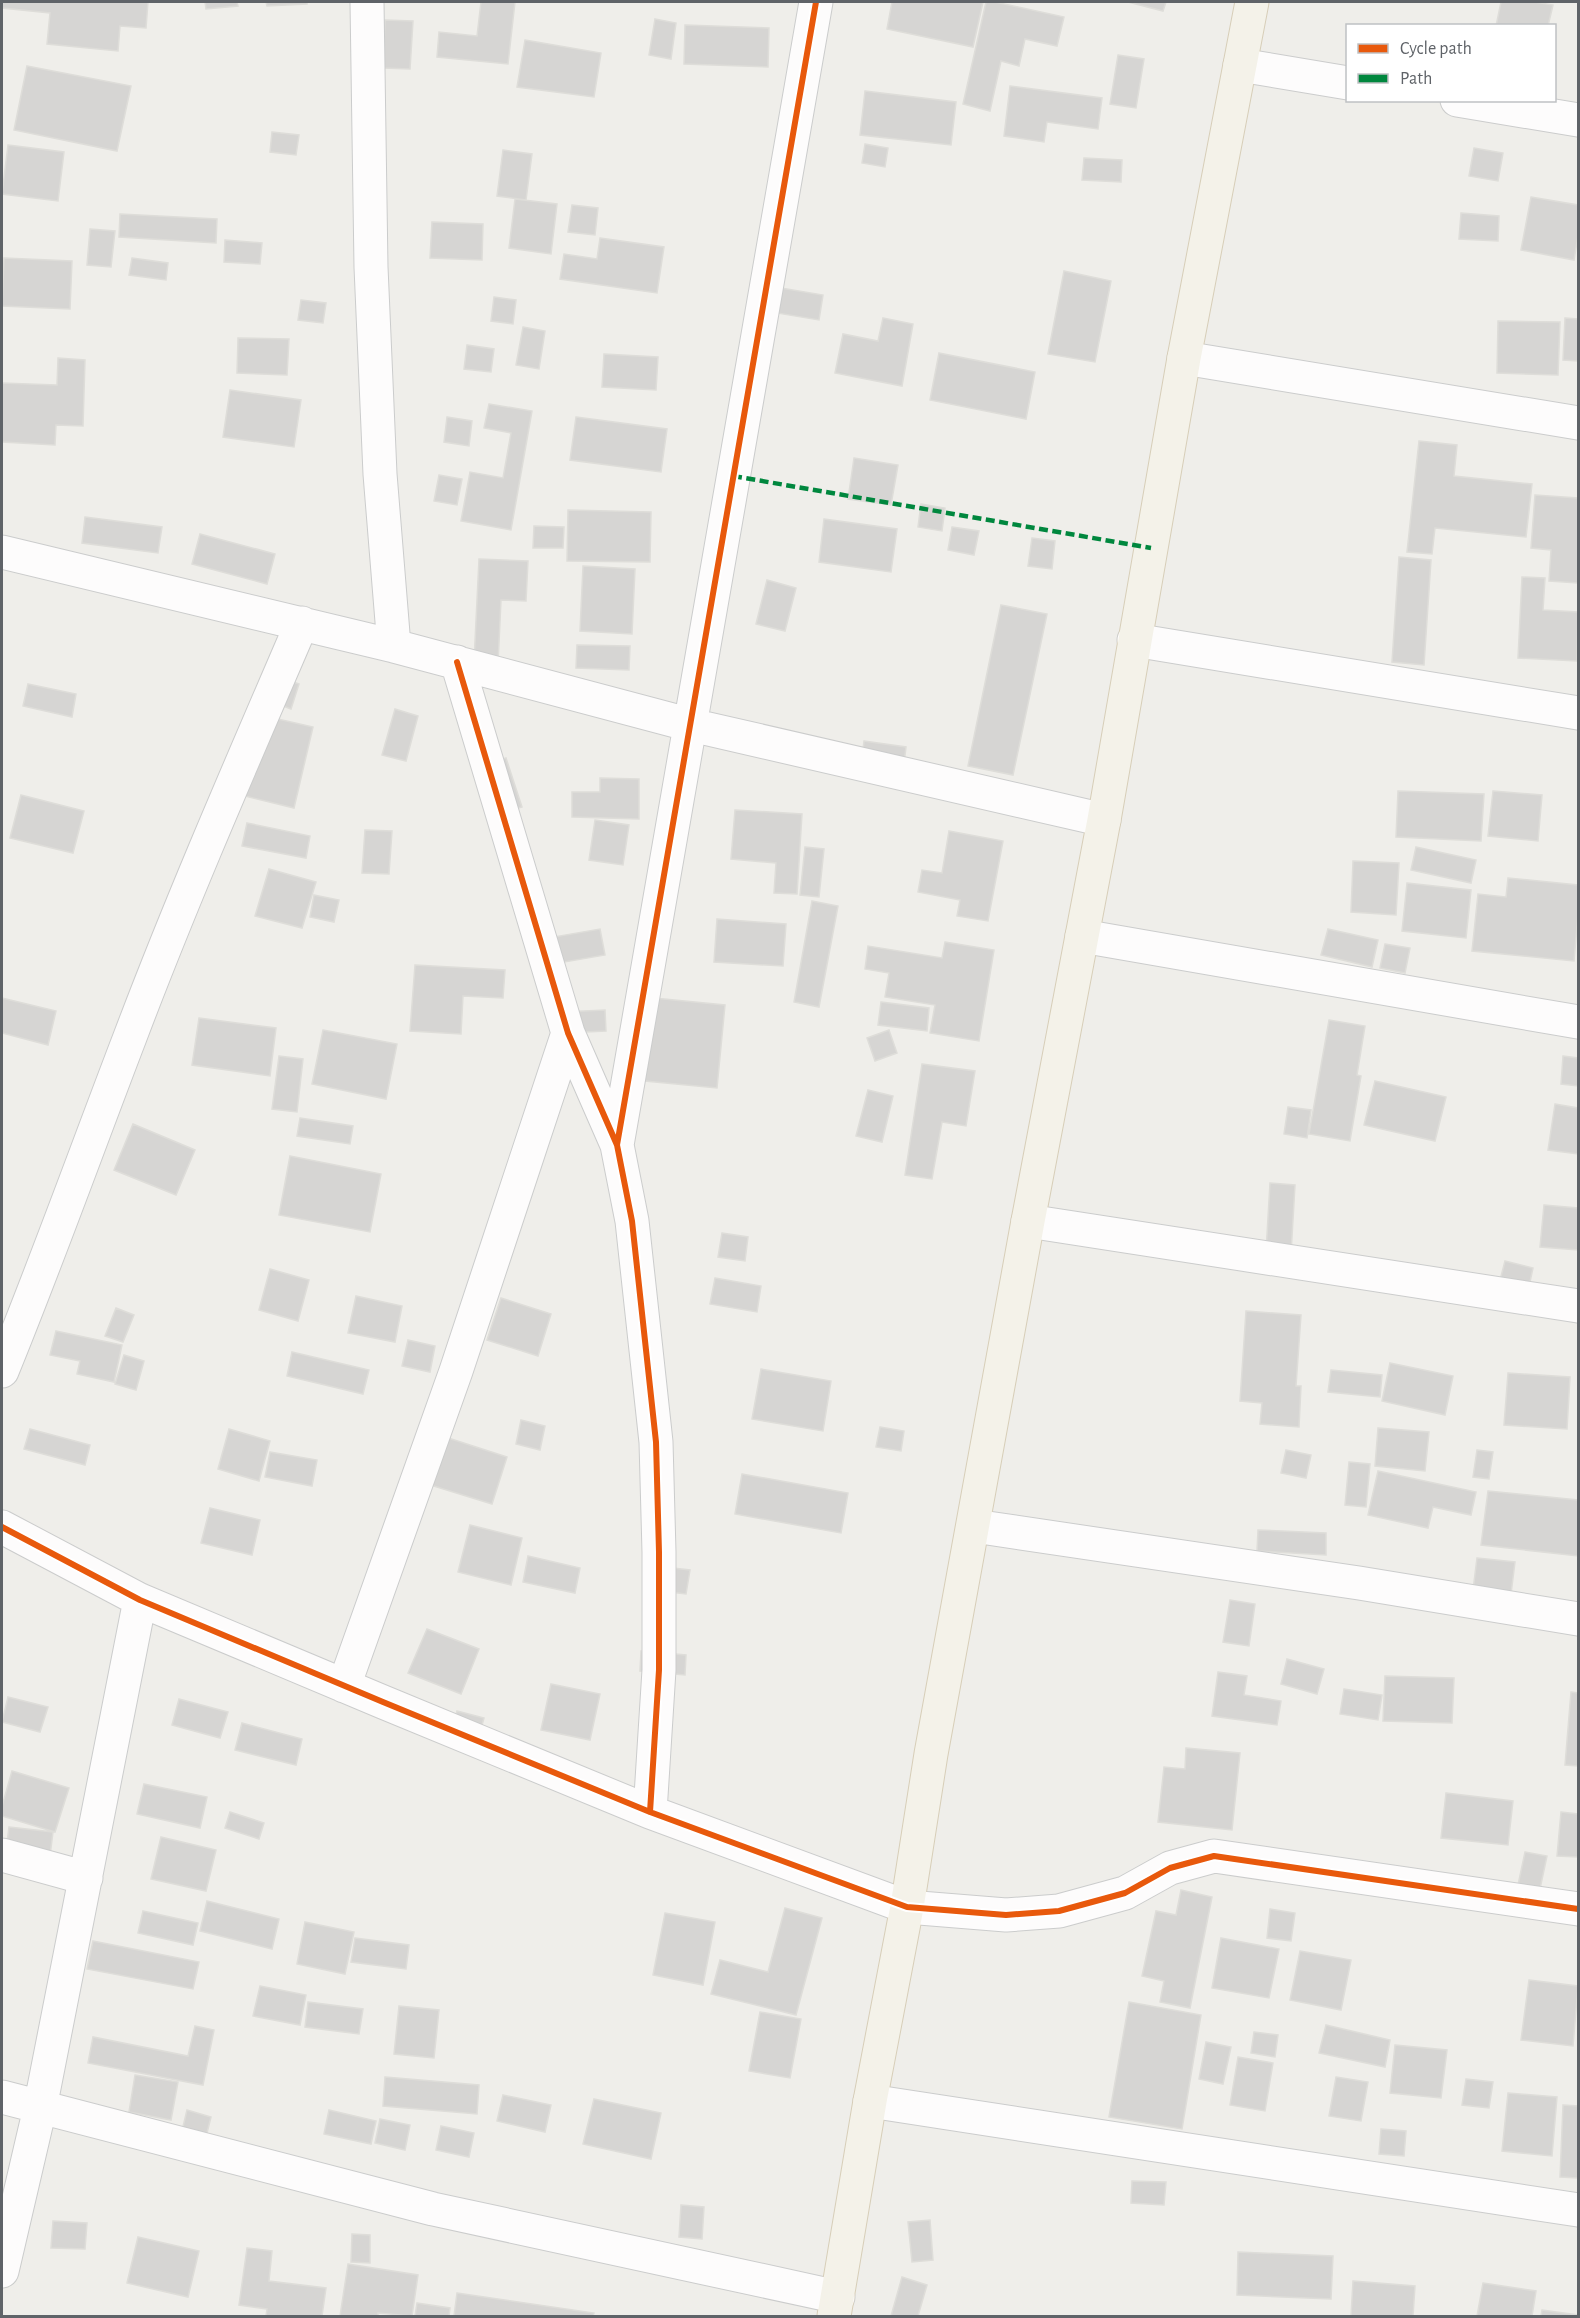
<svg xmlns="http://www.w3.org/2000/svg" width="1580" height="2318" viewBox="0 0 1580 2318" font-family="'Alegreya Sans',sans-serif">
<rect width="100%" height="100%" fill="#efeeea"/>
<!-- building -->
<path fill="#d6d5d3" stroke="#deddd9" stroke-width="1.5" d="M2,2h146l-2,26 -26,-2 -2,25 -71,-7 3,-31 -48,-5z
M205,2h32l1,4 -32,3z
M266,2h41v2l-40,2z
M481,2h34l-7,62 -71,-7 2,-25 38,4z
M892,2h91l-10,45 -86,-18z
M986,2h9l69,15 -7,29 -32,-7 -6,27 -18,-5 -11,50 -27,-7z
M1128,2h38l-3,9z
M1501,2h34l18,3 -5,21h-52z
M655,19l21,4 -5,36 -22,-4z
M385,20l28,1 -3,48 -27,-1z
M685,25l84,3 -1,39 -84,-3z
M525,40l76,13 -7,44 -77,-10z
M1118,55l26,4 -8,49 -26,-4z
M27,66l104,20 -14,65 -103,-21z
M1010,86l92,12 -4,31 -51,-7 -3,20 -40,-6z
M865,91l91,11 -5,43 -91,-10z
M272,132l27,3 -3,20 -26,-3z
M865,144l23,4 -3,19 -23,-4z
M8,145l56,7 -6,49 -56,-7z
M1474,148l29,5 -5,28 -29,-5z
M503,150l29,4 -6,46 -29,-4z
M1084,158l38,2 -1,22 -39,-2z
M1531,197l47,8v31l-4,24 -53,-10z
M515,199l42,5 -6,50 -42,-6z
M572,205l26,3 -3,27 -27,-3z
M1461,213l38,3 -1,25 -39,-2z
M120,214l97,5 -1,24 -97,-6z
M432,222l51,2 -1,36 -52,-2z
M90,229l25,2 -4,36 -24,-2z
M600,238l64,9 -7,46 -97,-14 4,-25 33,5z
M225,240l37,3 -2,21 -36,-2z
M4,258l68,3 -2,48 -68,-3z
M132,258l36,5 -2,17 -37,-5z
M1064,271l47,10 -16,81 -47,-8z
M781,288l42,7 -4,25 -42,-7z
M494,297l22,3 -3,24 -22,-3z
M301,300l25,3 -3,20 -25,-3z
M883,318l30,6 -11,62 -67,-13 8,-39 35,7z
M1565,318l13,1v42l-15,-1z
M1498,321l62,1 -2,53 -61,-2z
M523,327l22,4 -6,38 -23,-4z
M238,338l51,1 -2,36 -50,-2z
M467,345l27,4 -3,23 -27,-3z
M939,353l96,19 -9,47 -96,-19z
M604,354l54,3 -2,33 -54,-3z
M58,358l27,2 -2,66 -27,-1 -1,20 -53,-3v-59l55,2z
M230,390l71,10 -7,47 -71,-10z
M489,404l43,7 -21,119 -50,-9 9,-49 33,6 8,-45 -27,-5z
M447,417l25,4 -3,25 -25,-4z
M576,417l91,12 -6,43 -91,-12z
M1419,441l38,4 -3,31 78,8 -6,53 -91,-9 -3,26 -25,-2z
M854,458l44,7 -7,40 -43,-6z
M439,475l23,4 -5,26 -23,-4z
M1535,495l43,3v85l-29,-2 2,-31 -20,-2z
M921,504l24,4 -3,23 -24,-4z
M568,510l83,2 -1,50 -83,-1z
M85,517l77,10 -4,26 -76,-10z
M824,519l73,10 -6,43 -72,-10z
M534,526l30,1 -1,21h-30z
M952,527l27,4 -5,24 -26,-5z
M200,534l75,20 -8,30 -75,-20z
M1032,538l23,3 -3,28 -24,-3z
M1399,557l32,3 -7,105 -32,-3z
M479,559l49,2 -2,40 -25,-1 -3,64 -24,-2z
M583,566l52,3 -3,65 -52,-3z
M1522,577l23,1 -2,32 35,2 -1,49 -59,-3z
M767,580l29,8 -11,43 -29,-7z
M1001,605l46,9 -34,161 -45,-9z
M577,645l53,1 -1,24 -53,-2z
M279,677l20,7 -8,25 -21,-8z
M28,684l48,10 -4,23 -49,-11z
M395,709l23,7 -12,45 -24,-6z
M256,714l57,13 -19,81 -57,-14z
M864,741l42,6 -3,25 -42,-5z
M506,758l16,49 -21,6 -16,-48z
M600,778l39,1v40l-67,-2v-25h28z
M1398,791l86,3 -3,47 -85,-4z
M1493,791l49,4 -4,46 -50,-5z
M21,795l63,16 -11,42 -63,-15z
M735,810l67,4 -5,80 -23,-1 2,-30 -45,-4z
M595,820l34,5 -6,40 -34,-5z
M247,823l63,13 -4,22 -64,-12z
M365,830l27,1 -3,43 -27,-1z
M949,831l54,10 -15,80 -31,-5 3,-16 -42,-8 4,-22 20,3z
M805,847l19,2 -5,48 -19,-2z
M1416,847l60,13 -5,23 -60,-13z
M1353,861l46,2 -3,52 -45,-3z
M269,869l47,13 -14,46 -47,-12z
M1508,878l70,7v29l-4,47 -102,-10 6,-57 28,3z
M1407,883l64,7 -5,48 -64,-7z
M314,895l25,5 -5,22 -24,-5z
M812,901l26,5 -19,101 -25,-5z
M717,919l69,5 -3,42 -69,-4z
M600,929l5,26 -52,9 -5,-26z
M1328,929l50,11 -6,27 -51,-12z
M945,942l49,8 -15,91 -49,-8 5,-28 -50,-8 4,-24 -24,-4 3,-23 74,12z
M1385,944l25,4 -5,25 -25,-5z
M415,965l90,5 -2,28 -40,-2 -2,38 -51,-3z
M2,998l54,13 -8,34 -46,-12z
M654,998l71,7 -8,83 -72,-7z
M881,1002l48,6 -2,23 -49,-6z
M605,1010l1,21 -41,2 -2,-21z
M199,1018l77,10 -6,48 -78,-11z
M1329,1020l36,6 -8,49 4,1 -11,65 -41,-7z
M323,1030l74,14 -11,55 -74,-15z
M889,1030l8,23 -22,8 -8,-23z
M279,1056l24,3 -6,53 -25,-3z
M1563,1056l15,2v28l-17,-2z
M922,1064l53,7 -9,55 -24,-4 -10,57 -27,-4z
M1375,1081l71,16 -11,44 -71,-16z
M868,1090l25,6 -11,46 -26,-6z
M1555,1104l23,4v46l-30,-4z
M1288,1107l23,3 -4,28 -23,-4z
M300,1118l53,8 -3,18 -53,-8z
M133,1124l62,26 -19,45 -62,-25z
M290,1156l91,18 -11,58 -91,-17z
M1270,1183l25,2 -4,69 -25,-2z
M1544,1205l34,3v42l-38,-3z
M722,1233l26,4 -3,24 -27,-4z
M1505,1261l28,7 -5,23 -29,-7z
M270,1269l39,11 -11,41 -39,-11z
M715,1278l46,8 -4,26 -47,-8z
M356,1296l46,10 -7,36 -47,-9z
M501,1298l50,16 -13,42 -51,-16z
M116,1308l18,7 -11,27 -18,-6z
M1246,1311l55,4 -5,71h5l-2,41 -39,-3 2,-21 -22,-2z
M56,1331l66,14 -8,37 -37,-8 3,-13 -30,-6z
M408,1340l27,6 -5,26 -28,-6z
M292,1352l77,18 -6,24 -76,-18z
M124,1355l20,6 -8,29 -21,-6z
M1390,1363l63,13 -8,39 -63,-14z
M761,1369l70,12 -8,50 -71,-12z
M1331,1370l51,5 -2,22 -52,-5z
M1508,1373l62,4 -3,52 -63,-4z
M521,1420l24,6 -5,24 -24,-6z
M880,1427l24,4 -3,20 -25,-4z
M1378,1428l51,4 -4,39 -50,-5z
M30,1429l60,16 -5,20 -61,-16z
M229,1429l41,12 -11,40 -41,-12z
M439,1435l68,22 -15,47 -68,-21z
M1286,1450l25,5 -5,23 -25,-5z
M1477,1450l16,2 -4,27 -16,-2z
M270,1452l47,8 -5,26 -47,-9z
M1349,1462l21,2 -4,43 -21,-2z
M1378,1471l98,21 -5,23 -38,-8 -5,21 -60,-13z
M742,1474l106,19 -7,40 -106,-19z
M1488,1491l90,9v56l-97,-11z
M210,1508l50,12 -8,35 -51,-12z
M470,1525l52,13 -11,47 -53,-13z
M1258,1530l68,3v22l-69,-4z
M528,1556l52,12 -5,25 -52,-11z
M1477,1558l38,4 -4,32 -38,-4z
M664,1567l26,3 -4,24 -25,-3z
M1230,1600l25,4 -6,42 -26,-4z
M427,1629l52,20 -18,45 -53,-21z
M641,1651l45,4 -1,20 -45,-4z
M1287,1659l37,10 -7,25 -36,-10z
M1218,1672l29,4 -3,19 37,6 -4,24 -65,-9z
M1385,1676l69,2 -2,45 -69,-2z
M551,1684l49,10 -10,46 -49,-10z
M1344,1689l38,6 -4,25 -38,-6z
M1571,1692l7,1v73l-13,-1z
M8,1697l40,10 -8,25 -38,-10z
M179,1699l49,13 -8,26 -48,-13z
M457,1711l27,7 -7,25 -27,-6z
M242,1723l60,16 -6,26 -61,-15z
M1186,1748l54,5 -8,77 -74,-8 6,-55 21,2z
M12,1771l57,17 -14,44 -53,-16v-10z
M144,1784l63,13 -7,31 -63,-14z
M1446,1793l67,8 -5,44 -67,-7z
M230,1812l34,11 -5,16 -34,-11z
M1561,1812l17,2v43l-21,-1z
M9,1827l44,5 -3,24 -44,-6z
M161,1837l55,13 -10,41 -55,-12z
M1525,1852l22,4 -7,33 -22,-4z
M1181,1890l31,7 -22,111 -30,-6 4,-21 -22,-5 14,-65 20,4z
M207,1901l72,18 -7,30 -72,-18z
M785,1908l37,10 -26,97 -85,-21 9,-34 48,12z
M1270,1909l25,4 -4,28 -24,-3z
M143,1911l55,12 -5,22 -55,-12z
M665,1913l50,9 -12,63 -50,-10z
M305,1922l49,10 -9,42 -48,-10z
M355,1938l54,7 -3,24 -55,-7z
M1221,1938l58,11 -10,49 -57,-10z
M93,1941l106,21 -6,27 -106,-20z
M1300,1951l51,9 -10,50 -51,-10z
M1529,1980l49,6 -5,60 -52,-6z
M260,1986l46,9 -6,30 -47,-9z
M308,2002l55,7 -4,25 -54,-7z
M1129,2002l72,13 -19,114 -73,-12z
M399,2006l40,4 -5,48 -40,-4z
M760,2012l41,7 -11,59 -41,-7z
M1326,2025l64,15 -5,27 -66,-14z
M195,2026l19,4 -11,55 -115,-22 5,-26 95,19z
M1254,2032l24,3 -3,22 -24,-4z
M1206,2042l25,5 -8,37 -24,-5z
M1395,2045l52,5 -6,48 -51,-5z
M1238,2057l35,6 -8,48 -35,-6z
M135,2075l43,7 -7,38 -42,-8z
M385,2077l94,8 -2,29 -94,-8z
M1336,2077l32,5 -7,39 -32,-5z
M1466,2079l27,3 -4,26 -27,-3z
M1508,2093l49,4 -5,59 -50,-5z
M503,2095l48,10 -6,27 -48,-11z
M594,2099l67,14 -10,46 -68,-15z
M1563,2105l15,1v72l-18,-1z
M187,2110l24,7 -6,24 -24,-6z
M329,2110l47,11 -5,23 -47,-10z
M380,2119l30,6 -5,25 -30,-7z
M441,2126l33,7 -5,24 -33,-7z
M1381,2129l25,2 -2,25 -25,-2z
M1132,2181l34,1 -2,23 -33,-2z
M681,2205l23,2 -2,32 -23,-2z
M930,2220l3,40 -21,2 -4,-40z
M53,2221l34,2 -2,26 -34,-1z
M352,2234l18,1v28l-19,-1z
M138,2237l61,14 -11,46 -61,-14z
M247,2248l25,3 -3,30 57,7 -4,28h-56l1,-7 -28,-4z
M1238,2252l95,4 -2,43 -94,-4z
M348,2264l70,11 -6,41 -34,-3v3h-38z
M902,2277l25,8 -9,31h-27z
M1353,2281l62,5 -2,30h-62z
M1483,2283l53,8 -4,25h-55z
M457,2293l137,20 -1,3h-139z
M417,2303l33,5 -1,8h-34z
M1542,2310l36,5v1h-37z"/>
<g fill="none" stroke-linecap="round" stroke-linejoin="round">
<!-- street casing -->
<g stroke="#cbcccc" stroke-width="35">
<path id="street" d="M367,2l4,265 9,207 14,172
M1240,65l108,18
M1457,100l121,20
M1184,358l394,65
M2,552l392,94 297,79 413,95
M1134,640l444,73
M457,662l111,371 49,112 15,76 24,221 3,110v118l-9,142
M1082,936l496,86
M617,1145l199,-1143
M1028,1221l550,85
M2,1371c45,-110 85,-222 128,-334 53,-140 113,-277 172,-414
M974,1526l385,57 219,36
M2,1527l138,73 243,102 267,110 257,95 99,8 53,-4 66,-18 45,-25 44,-12 364,53
M344,1686l112,-315 112,-338
M2,1855l84,23
M2,2097l431,112 405,88
M870,2101l708,109
M2,2271l38,-163 100,-508"/>
</g>
<!-- primary casing -->
<g stroke="#d7ceb8" stroke-width="35">
<path id="primary" d="M834,2316l36,-215 37,-194 24,-153 97,-533 76,-401 80,-462 68,-356"/>
</g>
<!-- street -->
<use href="#street" stroke="#fdfcfc" stroke-width="33"/>
<!-- primary -->
<use href="#primary" stroke="#f4f2e9" stroke-width="33"/>
<!-- quiet -->
<path stroke="#00873e" stroke-width="4.5" stroke-dasharray="9 4.5" stroke-linecap="butt" d="M733,476l418,72"/>
<!-- cycleway casing -->
<g stroke="#fff" stroke-width="10">
<path id="cycleway" d="M457,662l111,371 49,112 15,76 24,221 3,110v118l-9,142
M617,1145l199,-1143
M2,1527l138,73 243,102 267,110 257,95 99,8 53,-4 66,-18 45,-25 44,-12 364,53"/>
</g>
<!-- cycleway -->
<use href="#cycleway" stroke="#e8590c" stroke-width="6"/>
</g>
<!-- border -->
<rect width="1580" height="2318" fill="none" stroke="#5f6368" stroke-width="6"/>
<!-- legend -->
<rect x="1346" y="24" width="210" height="78" fill="#ffffff" stroke="#bfc1c3" stroke-width="1.5"/>
<rect x="1358" y="44" width="30" height="9" fill="#e8590c" stroke="#bfc1c3" stroke-width="1.5"/>
<text x="1400" y="54" font-size="18" fill="#5f6368">Cycle path</text>
<rect x="1358" y="74" width="30" height="9" fill="#00873e" stroke="#bfc1c3" stroke-width="1.5"/>
<text x="1400" y="84" font-size="18" fill="#5f6368">Path</text>
</svg>
